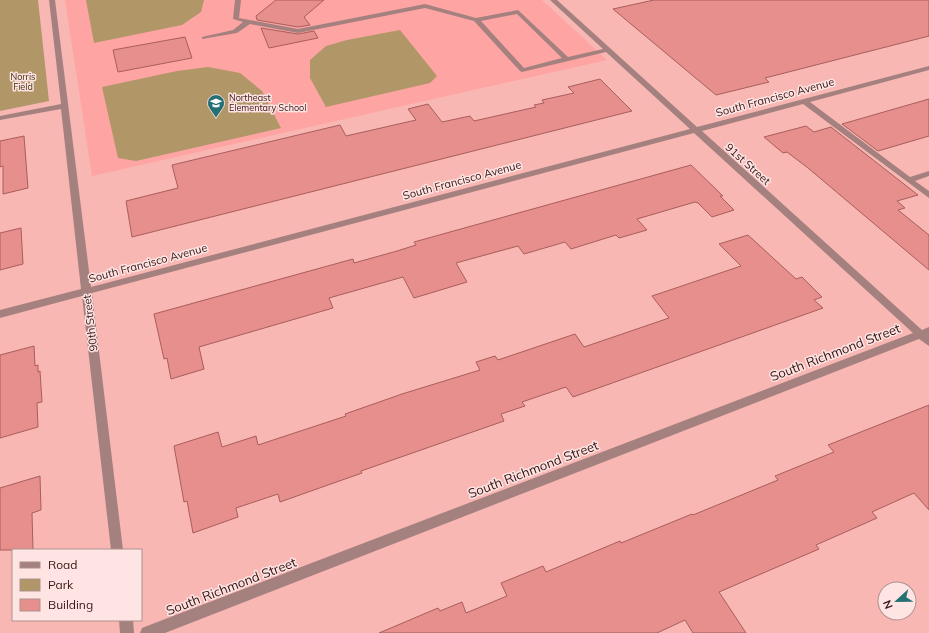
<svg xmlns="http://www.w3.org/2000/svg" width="929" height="633" viewBox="0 0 929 633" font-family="Mulish,sans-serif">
<rect width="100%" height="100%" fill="#f9b7b4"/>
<!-- built -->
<path fill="#fea4a2" d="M65,0h477l65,60 -515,116z"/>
<!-- green -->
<path fill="#b19768" d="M0,0h38l11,101 -49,10z
M86,0h118l-3,12 -19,13 -88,18z
M400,30l37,46 -7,7 -104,24 -16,-29v-18l16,-14 21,-6z
M208,67l32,6 22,18 19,37 -145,33 -18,-3 -16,-71 75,-16z"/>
<!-- building -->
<path fill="#e68f8c" stroke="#a85e5c" d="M276,0h48l-20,17 6,8 -12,2 -41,-7 -1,-4z
M654,0h275v36l-164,42 4,4 -53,13 -103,-86z
M261,28l37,6 16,-3 4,7 -49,10z
M185,37l7,21 -74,14 -5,-22z
M600,79l32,32 -500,126 -6,-36 52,-13 -6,-23 168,-40 6,11 70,-16 -8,-11 20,-5 14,18 28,-6 4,5 62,-14 -2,-2 10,-2 -2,-3 32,-7 -6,-6z
M929,99v37l-51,15 -36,-27z
M806,126l8,6 17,-5 87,68 -21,6 8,7 -7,2 31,25v35l-121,-102 -21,-16 -4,1 -19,-16z
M24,136l4,52 -25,6v-28l-3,1v-26z
M691,165l32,31h-3l14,14 -22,7 -14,-14 -3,-1 -58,17 10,11 -28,8 -3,-3 -45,14 -6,-7 -41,12 -6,-8 -62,17 11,19 -53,16 -11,-21 -74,21 4,10 -134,39 5,22 -33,10 -4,-21 -3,1 -10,-45 199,-55 1,4 43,-12 19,-6 -2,-3z
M21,228l2,36 -23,6v-37z
M748,235l48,44 6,-2 20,20 -8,3 9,8 -250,89 -7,-10 -44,15 3,4 -24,8 3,7 -143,50 1,2 -82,29 -2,-8 -42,14 2,9 -45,16 -6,-32 -3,1 -10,-56 44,-14 4,15 34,-11 2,9 88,-29 -1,-2 57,-20 78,-24 -4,-8 19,-6 3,4 77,-26 9,13 85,-29 -17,-22 89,-30 -22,-22z
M34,346l1,20 3,-1v7l2,-1 2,31 -5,1 1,24 -38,11v-83z
M929,405v105l-15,-17 -42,19 5,6 -61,27 3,4 -100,43 27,41h-53l-8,-13 -28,13h-278l59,-25 2,3 22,-9 4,11 41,-17 -6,-13 42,-17 3,6 74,-31 1,2 71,-29 1,1 85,-35 -3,-4 59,-24 -6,-7z
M40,476l1,34 -9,3 1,37h-33v-62z"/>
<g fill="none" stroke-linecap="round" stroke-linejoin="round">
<!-- minor -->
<path fill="#a4817f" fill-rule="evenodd" d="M49,0h6l36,287 599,-158 -84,-77 -84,20 -2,-1 -46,-50 -49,-13 -127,25 -48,-9 -13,9 -35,6v-2l31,-7 10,-8 -10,-3 2,-19h6l-2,18 59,11 127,-25 51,14 42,-8 50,47 35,-8 -53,-49h7l140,127 232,-61v4l-119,32 100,75 19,-6v5l-14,5 14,10v7l-126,-94 -101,27 220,199 7,-3v19l-10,-7 -754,294h-25l2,-5 5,-2 766,-293 -219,-200 -602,160 31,257h-12l-29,-254 -82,22v-8l81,-21 -20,-180 -61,11v-4l61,-12zM517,14l45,44 -38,10 -43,-47z
M119,620h14l1,13h-14z"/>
</g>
<!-- icons -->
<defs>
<g id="school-pin" transform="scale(0.9)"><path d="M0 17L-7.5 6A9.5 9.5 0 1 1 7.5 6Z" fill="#257075" stroke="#fee4e2"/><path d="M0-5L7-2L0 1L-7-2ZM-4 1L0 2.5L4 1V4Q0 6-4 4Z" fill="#fff"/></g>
</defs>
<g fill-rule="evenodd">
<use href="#school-pin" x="216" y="103"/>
</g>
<g text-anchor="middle" stroke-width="3" stroke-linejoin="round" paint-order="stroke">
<!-- far-park labels -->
<g font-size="9" fill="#3d2c09" stroke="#fee4e2">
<text x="23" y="80">Norris<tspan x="23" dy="10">Field</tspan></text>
</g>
<!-- far-poi labels -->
<g font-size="9" fill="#331515" stroke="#fee4e2" text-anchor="start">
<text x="229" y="101">Northeast<tspan x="229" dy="10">Elementary School</tspan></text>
</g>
<!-- street labels -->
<g font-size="11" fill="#331515" stroke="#fee4e2">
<text transform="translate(775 97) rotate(-15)" y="4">South Francisco Avenue</text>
<text transform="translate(748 164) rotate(42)" y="4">91st Street</text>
<text transform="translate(462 180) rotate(-15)" y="4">South Francisco Avenue</text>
<text transform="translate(148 263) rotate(-15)" y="4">South Francisco Avenue</text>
<text transform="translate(90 323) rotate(-97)" y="4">90th Street</text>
</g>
<!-- near-street labels -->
<g font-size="13" fill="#331515" stroke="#fee4e2">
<text transform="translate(835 352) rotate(-21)" y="5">South Richmond Street</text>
<text transform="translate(533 469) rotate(-21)" y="5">South Richmond Street</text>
<text transform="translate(231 586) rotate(-21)" y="5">South Richmond Street</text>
</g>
</g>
<!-- legend -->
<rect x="12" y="549" width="130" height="72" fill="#fee4e2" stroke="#ad9190"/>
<rect x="20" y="562" width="20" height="6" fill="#a4817f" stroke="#ad9190"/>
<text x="48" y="569" font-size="12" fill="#331515">Road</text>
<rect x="20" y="579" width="20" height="12" fill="#b19768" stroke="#ad9190"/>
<text x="48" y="589" font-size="12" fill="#331515">Park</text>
<rect x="20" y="599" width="20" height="12" fill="#e68f8c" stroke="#ad9190"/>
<text x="48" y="609" font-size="12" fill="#331515">Building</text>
<!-- north arrow -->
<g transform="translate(897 601) rotate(248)"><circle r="19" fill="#fee4e2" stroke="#ad9190"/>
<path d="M0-3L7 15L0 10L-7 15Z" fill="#257075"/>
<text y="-6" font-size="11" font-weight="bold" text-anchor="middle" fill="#331515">N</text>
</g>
</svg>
